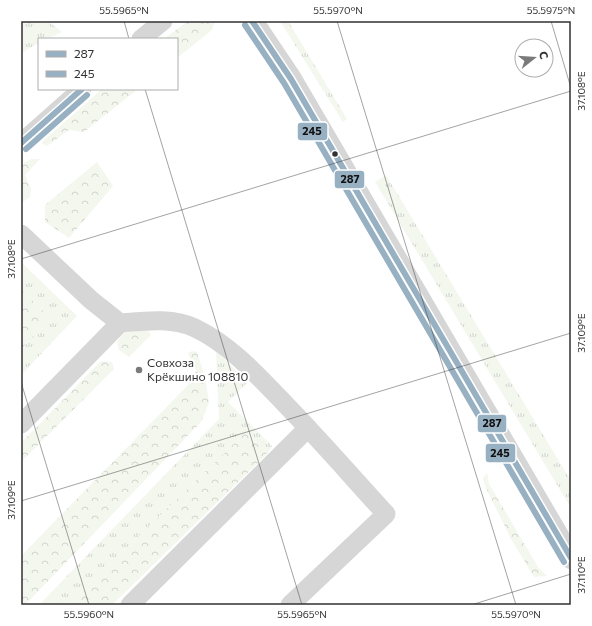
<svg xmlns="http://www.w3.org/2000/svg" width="592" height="626" viewBox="0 0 592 626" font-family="Commissioner,sans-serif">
<defs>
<pattern id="grass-tufts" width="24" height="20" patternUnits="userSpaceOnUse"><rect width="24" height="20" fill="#f3f7ee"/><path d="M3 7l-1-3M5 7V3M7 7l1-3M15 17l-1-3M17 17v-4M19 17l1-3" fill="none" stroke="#d1d4cd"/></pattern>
<pattern id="forest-crowns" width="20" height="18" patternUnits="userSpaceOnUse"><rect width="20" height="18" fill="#f3f7ee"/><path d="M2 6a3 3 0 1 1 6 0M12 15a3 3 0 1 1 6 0" fill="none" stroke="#d1d4cd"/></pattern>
</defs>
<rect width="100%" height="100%" fill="#fff"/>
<!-- grass -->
<path fill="url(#grass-tufts)" d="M21,21h27l14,11 -15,7h-8v4l-18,10z
M280,21h8l59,98 -4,3z
M386,175l185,306v27l-196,-326z
M21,262l56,54 -56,59v-26l30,-30 -30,-30z
M216,351l32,31 -20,20 44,44 -5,8 -21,-22 -178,173h-29l180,-186z"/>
<!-- forest -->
<path fill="url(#forest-crowns)" d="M188,21h27l-3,9 -35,28v-19h-13z
M102,89h36l-54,43 -15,-2 -22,16 -6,-3z
M32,159h8l-15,16 6,14 -1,8 -8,5 -1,-32 3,-7z
M97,162l16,24 -44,52 -24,-16v-17z
M21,289l30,30 -30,30z
M146,327l5,8 -22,22 -10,-7 -2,-8 8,-10z
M192,351l5,1 8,25 4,26 -8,19 -176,183h-4v-49l173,-177 2,-9 -8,-17z
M101,361l11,1 2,7 -93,93v-19z
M246,432l21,22 -155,151h-44z
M487,473l2,11 49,83 9,9 -13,1 -23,-38 -26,-53 -2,-8z"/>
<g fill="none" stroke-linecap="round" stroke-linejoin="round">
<!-- minor -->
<path stroke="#d6d6d6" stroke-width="19" d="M141,39l22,-18
M21,143l61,-54
M21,234l70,66 29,23c24,-2 53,-6 75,5 36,17 65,50 92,78 34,35 66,72 99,108l-96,91
M21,424l99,-101
M130,605l178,-177"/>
<!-- tertiary -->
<path stroke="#d6d6d6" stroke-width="22" d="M252,21l39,58 280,479"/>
<!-- bus-1 casing -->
<g stroke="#fff" stroke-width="9">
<path id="bus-1" d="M252,21l39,58 280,479
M21,143l61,-54"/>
</g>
<!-- bus-2 casing -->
<g stroke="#fff" stroke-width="9">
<path id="bus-2" d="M245,25l39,58 280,479
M26,149l61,-54"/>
</g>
<!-- bus-1 -->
<use href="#bus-1" stroke="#97b0c2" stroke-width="6"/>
<!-- bus-2 -->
<use href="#bus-2" stroke="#97b0c2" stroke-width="6"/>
</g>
<!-- ticks -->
<path fill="none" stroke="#323232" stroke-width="1" stroke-opacity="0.45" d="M124,21l5,18M337,21l179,584M551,21l20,67M145,89l157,516M21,259l550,-168M21,382l68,223M21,501l550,-168M471,605l100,-31"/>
<!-- markers -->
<circle fill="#323232" stroke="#fff" stroke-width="1.5" cx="335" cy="154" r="3.5"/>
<circle fill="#7a7a7a" stroke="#fff" stroke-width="1.5" cx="139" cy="370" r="4"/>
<g text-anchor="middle" stroke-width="4" stroke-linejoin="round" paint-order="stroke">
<!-- poi labels -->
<g font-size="12" fill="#323232" stroke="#fff" text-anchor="start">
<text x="147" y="367">Совхоза<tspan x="147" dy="14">Крёкшино 108810</tspan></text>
</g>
</g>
<g stroke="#fff" stroke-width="1.5">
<rect x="297" y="122" width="31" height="19" rx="4" fill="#97b0c2"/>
<rect x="334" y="170" width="31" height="19" rx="4" fill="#97b0c2"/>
<rect x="477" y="414" width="30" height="19" rx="4" fill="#97b0c2"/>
<rect x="485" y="443" width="31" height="20" rx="4" fill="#97b0c2"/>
</g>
<g font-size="11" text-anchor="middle" font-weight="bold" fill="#111">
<text x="312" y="135">245</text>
<text x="350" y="183">287</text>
<text x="492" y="427">287</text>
<text x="500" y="457">245</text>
</g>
<!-- border -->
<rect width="592" height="626" fill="none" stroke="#ffffff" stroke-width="44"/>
<!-- legend -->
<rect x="38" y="38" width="140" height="52" fill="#ffffff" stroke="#adadad"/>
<rect x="46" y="51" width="20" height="6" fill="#97b0c2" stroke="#adadad"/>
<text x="74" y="58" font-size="12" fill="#323232">287</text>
<rect x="46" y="71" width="20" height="6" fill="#97b0c2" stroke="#adadad"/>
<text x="74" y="78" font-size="12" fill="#323232">245</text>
<!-- north arrow -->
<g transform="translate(534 58) rotate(73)"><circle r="19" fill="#ffffff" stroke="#adadad"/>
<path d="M0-3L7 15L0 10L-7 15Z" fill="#7a7a7a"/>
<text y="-6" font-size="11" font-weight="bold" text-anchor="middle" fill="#323232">С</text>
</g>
<rect x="22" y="22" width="548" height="582" fill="none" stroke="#323232" stroke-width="1.5"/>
<g font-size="10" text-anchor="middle" fill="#323232">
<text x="124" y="14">55.5965°N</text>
<text x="338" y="14">55.5970°N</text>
<text x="551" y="14">55.5975°N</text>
<text transform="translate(581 91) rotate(-90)" y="4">37.108°E</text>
<text transform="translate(11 259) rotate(-90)" y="4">37.108°E</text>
<text transform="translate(581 333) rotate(-90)" y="4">37.109°E</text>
<text transform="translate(11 500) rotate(-90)" y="4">37.109°E</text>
<text transform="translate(581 575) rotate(-90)" y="4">37.110°E</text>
<text x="89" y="618">55.5960°N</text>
<text x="302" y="618">55.5965°N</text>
<text x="516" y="618">55.5970°N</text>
</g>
</svg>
